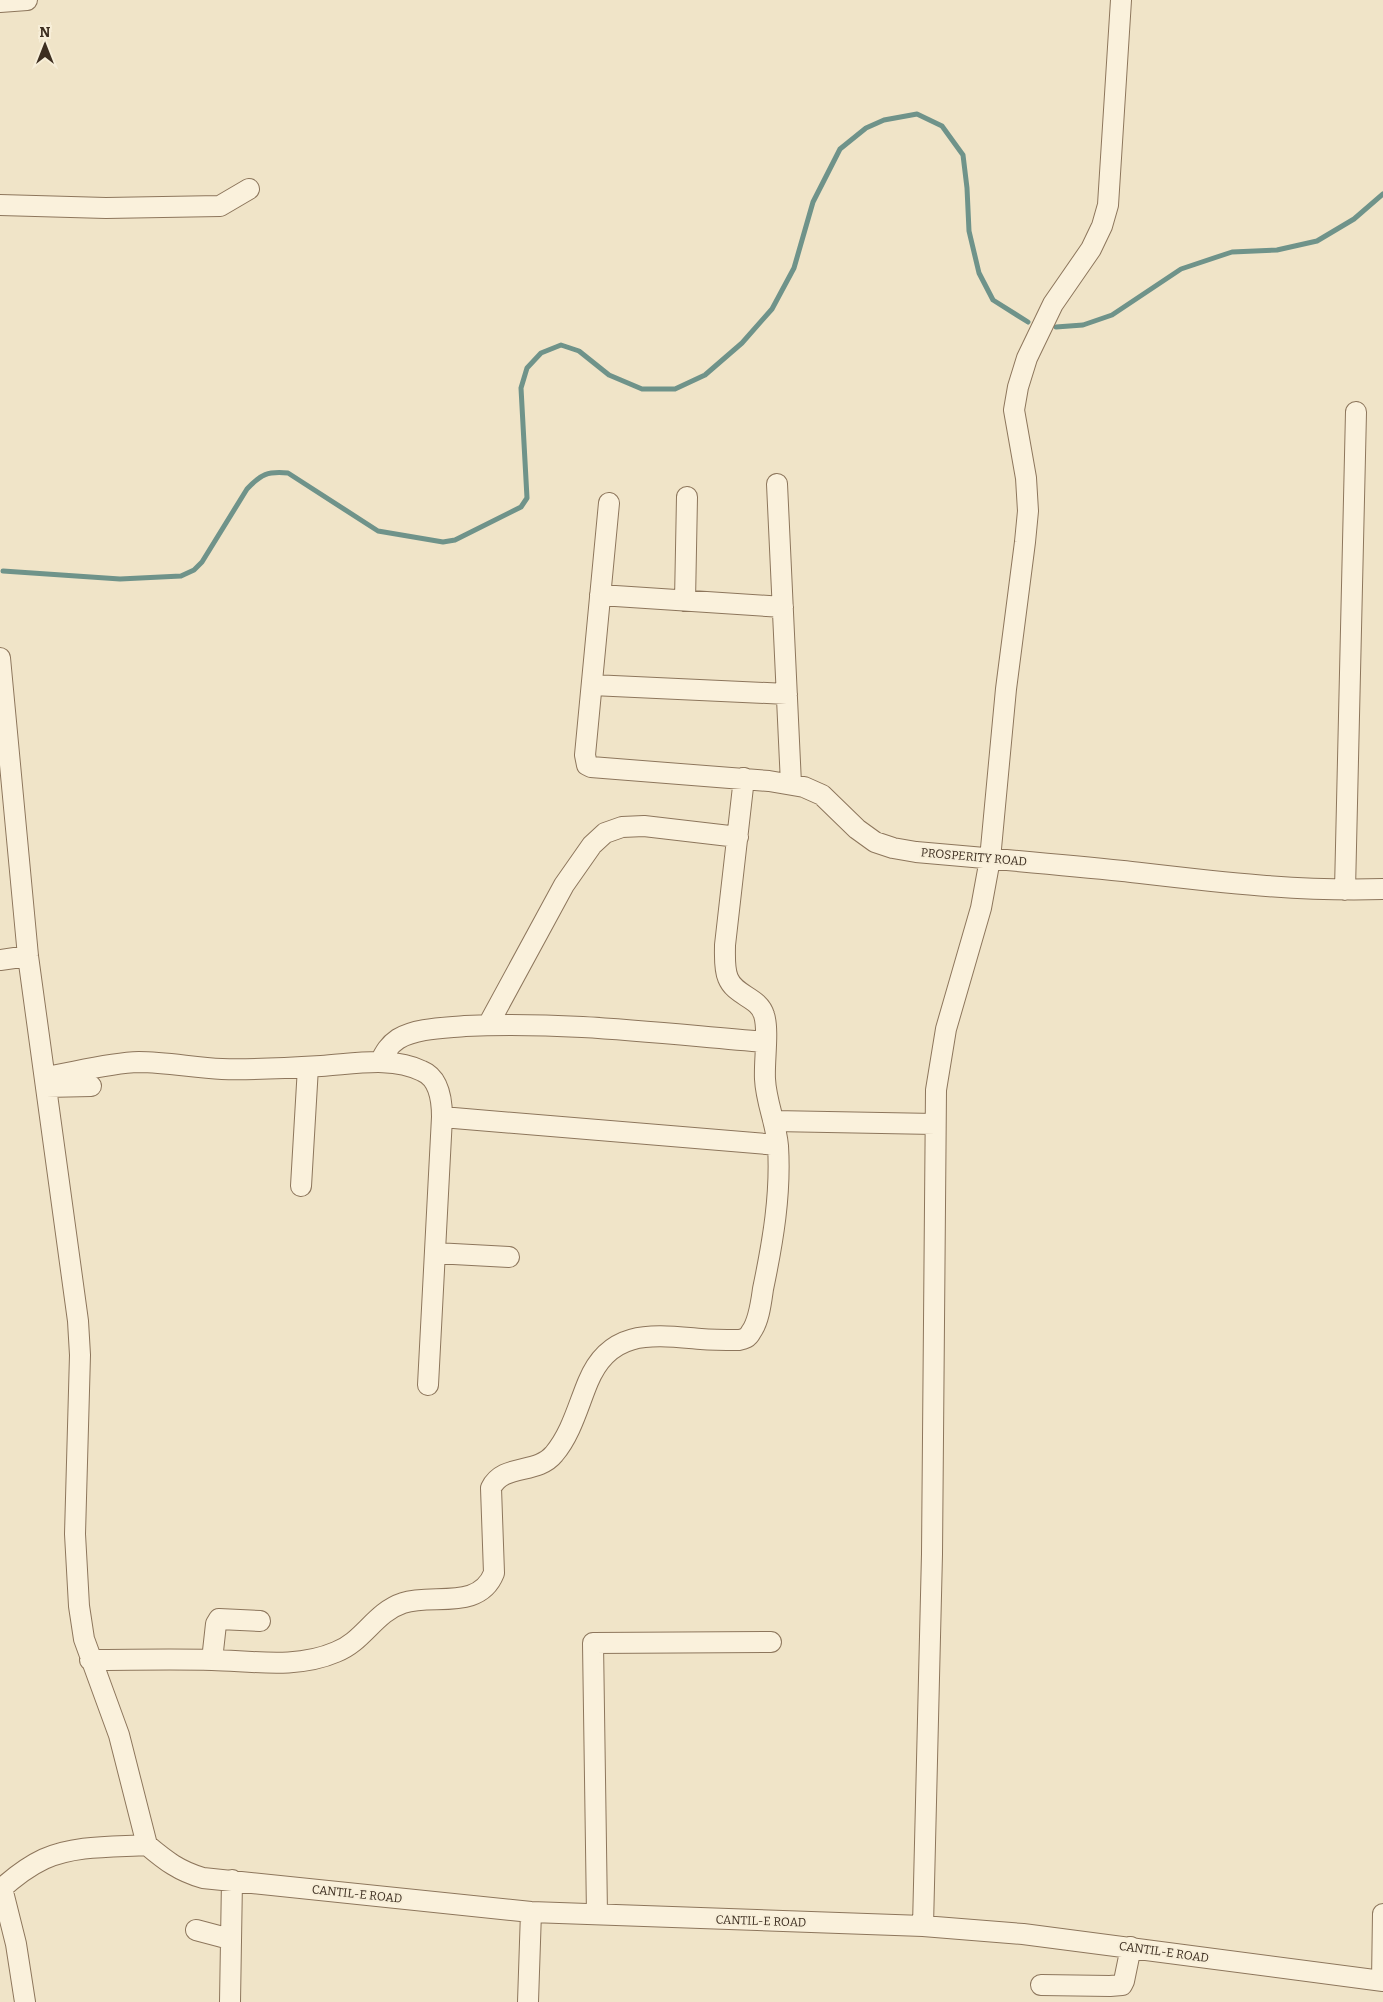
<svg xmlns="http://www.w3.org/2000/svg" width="1383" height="2002" viewBox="0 0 1383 2002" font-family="Bitter,serif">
<rect width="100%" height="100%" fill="#f0e4c8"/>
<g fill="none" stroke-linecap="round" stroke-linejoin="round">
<!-- stream -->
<path stroke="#6f938a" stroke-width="5" d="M1056,327l27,-2 29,-10 69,-46 51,-17 45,-2 40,-9 37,-22 29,-25
M3,571l117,8 61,-3 13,-6 8,-8 45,-73c14,-15 21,-18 41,-16l90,58 65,11 12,-2 66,-33 6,-9 -6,-110 6,-20 14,-15 20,-8 18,6 30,24 33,14h33l30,-14 37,-32 30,-34 22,-41 19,-66 27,-53 26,-21 18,-8 33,-6 25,12 21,29 4,33 2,43 10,42 14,27 35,22"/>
<!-- minor casing -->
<g stroke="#8d765c" stroke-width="22">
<path id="minor" d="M0,2l27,-2
M0,205l106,3 114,-2 29,-17
M777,484l14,300
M609,503l-24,252 2,10 4,2 178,14 35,6 18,8 35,34 18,13 18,6 23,4c69,6 138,12 207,19 86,10 173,21 260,18
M600,595l183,12
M685,601l2,-104
M0,658l28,298 50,365 2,34 -5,179 4,72 5,33 35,96 28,110
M592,685l195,9
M1345,890l11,-478
M0,960l28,-4
M488,1025l76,-140 28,-40 13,-12 17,-6 22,-1 94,11
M380,1062c5,-10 9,-17 18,-23 18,-11 47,-11 67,-13 100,-5 200,8 300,16
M46,1077c30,-5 62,-14 93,-15 28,0 56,6 83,7 33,1 66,-1 99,-3 33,-2 71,-10 101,5 17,7 20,30 20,46l-14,268
M46,1087l45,-1
M442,1117l336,28
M774,1121l161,3
M301,1186l7,-119
M435,1253l74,4
M90,1660c41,0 81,-1 122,0 41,1 85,9 124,-8 27,-10 39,-40 67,-49 30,-10 76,8 91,-30l-3,-85c12,-25 46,-13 63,-34 17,-20 24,-48 34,-72 22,-54 65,-47 113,-43 12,1 25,1 38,1 5,-1 9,-2 12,-8 8,-11 10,-29 12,-43 10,-48 18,-95 15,-143 -2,-23 -12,-44 -13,-67 -1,-18 4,-49 -1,-64 -5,-18 -29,-19 -36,-37 -4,-9 -3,-23 -3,-33l19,-167
M212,1660l4,-36 3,-5 41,2
M147,1845c19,16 32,26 56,33l328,34 392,14 100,8 360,47
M2,1888l14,56 9,58
M0,1890c12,-11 29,-24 44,-31 31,-14 70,-12 103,-14
M597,1914l-4,-271 178,-1
M923,1926l9,-372 4,-464 10,-61 35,-121 9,-49 16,-170 19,-147 3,-31 -2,-33 -12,-68 4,-23 9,-29 26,-54 38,-55 11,-23 6,-21 13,-205
M196,1930l34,9
M1382,1981l1,-67
M1041,1985l69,1 12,-1 2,-4 7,-34
M230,2002l2,-122
M528,2002l3,-90"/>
</g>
<!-- minor -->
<use href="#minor" stroke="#faf1dc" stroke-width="20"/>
</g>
<g text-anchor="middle" stroke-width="4" stroke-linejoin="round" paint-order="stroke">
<!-- street labels -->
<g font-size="12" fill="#3d2e20" stroke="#f7eed8">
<text transform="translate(974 857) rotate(5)" y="4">PROSPERITY ROAD</text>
<text transform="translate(357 1894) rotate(6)" y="4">CANTIL-E ROAD</text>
<text transform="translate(761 1921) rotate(2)" y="4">CANTIL-E ROAD</text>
<text transform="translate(1164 1952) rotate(8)" y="4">CANTIL-E ROAD</text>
</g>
</g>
<!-- north arrow -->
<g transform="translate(45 45)" stroke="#f7eed8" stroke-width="4" paint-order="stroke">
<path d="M0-4L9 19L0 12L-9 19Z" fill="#3d2e20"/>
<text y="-8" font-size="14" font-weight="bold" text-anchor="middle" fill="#3d2e20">N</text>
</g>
</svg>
